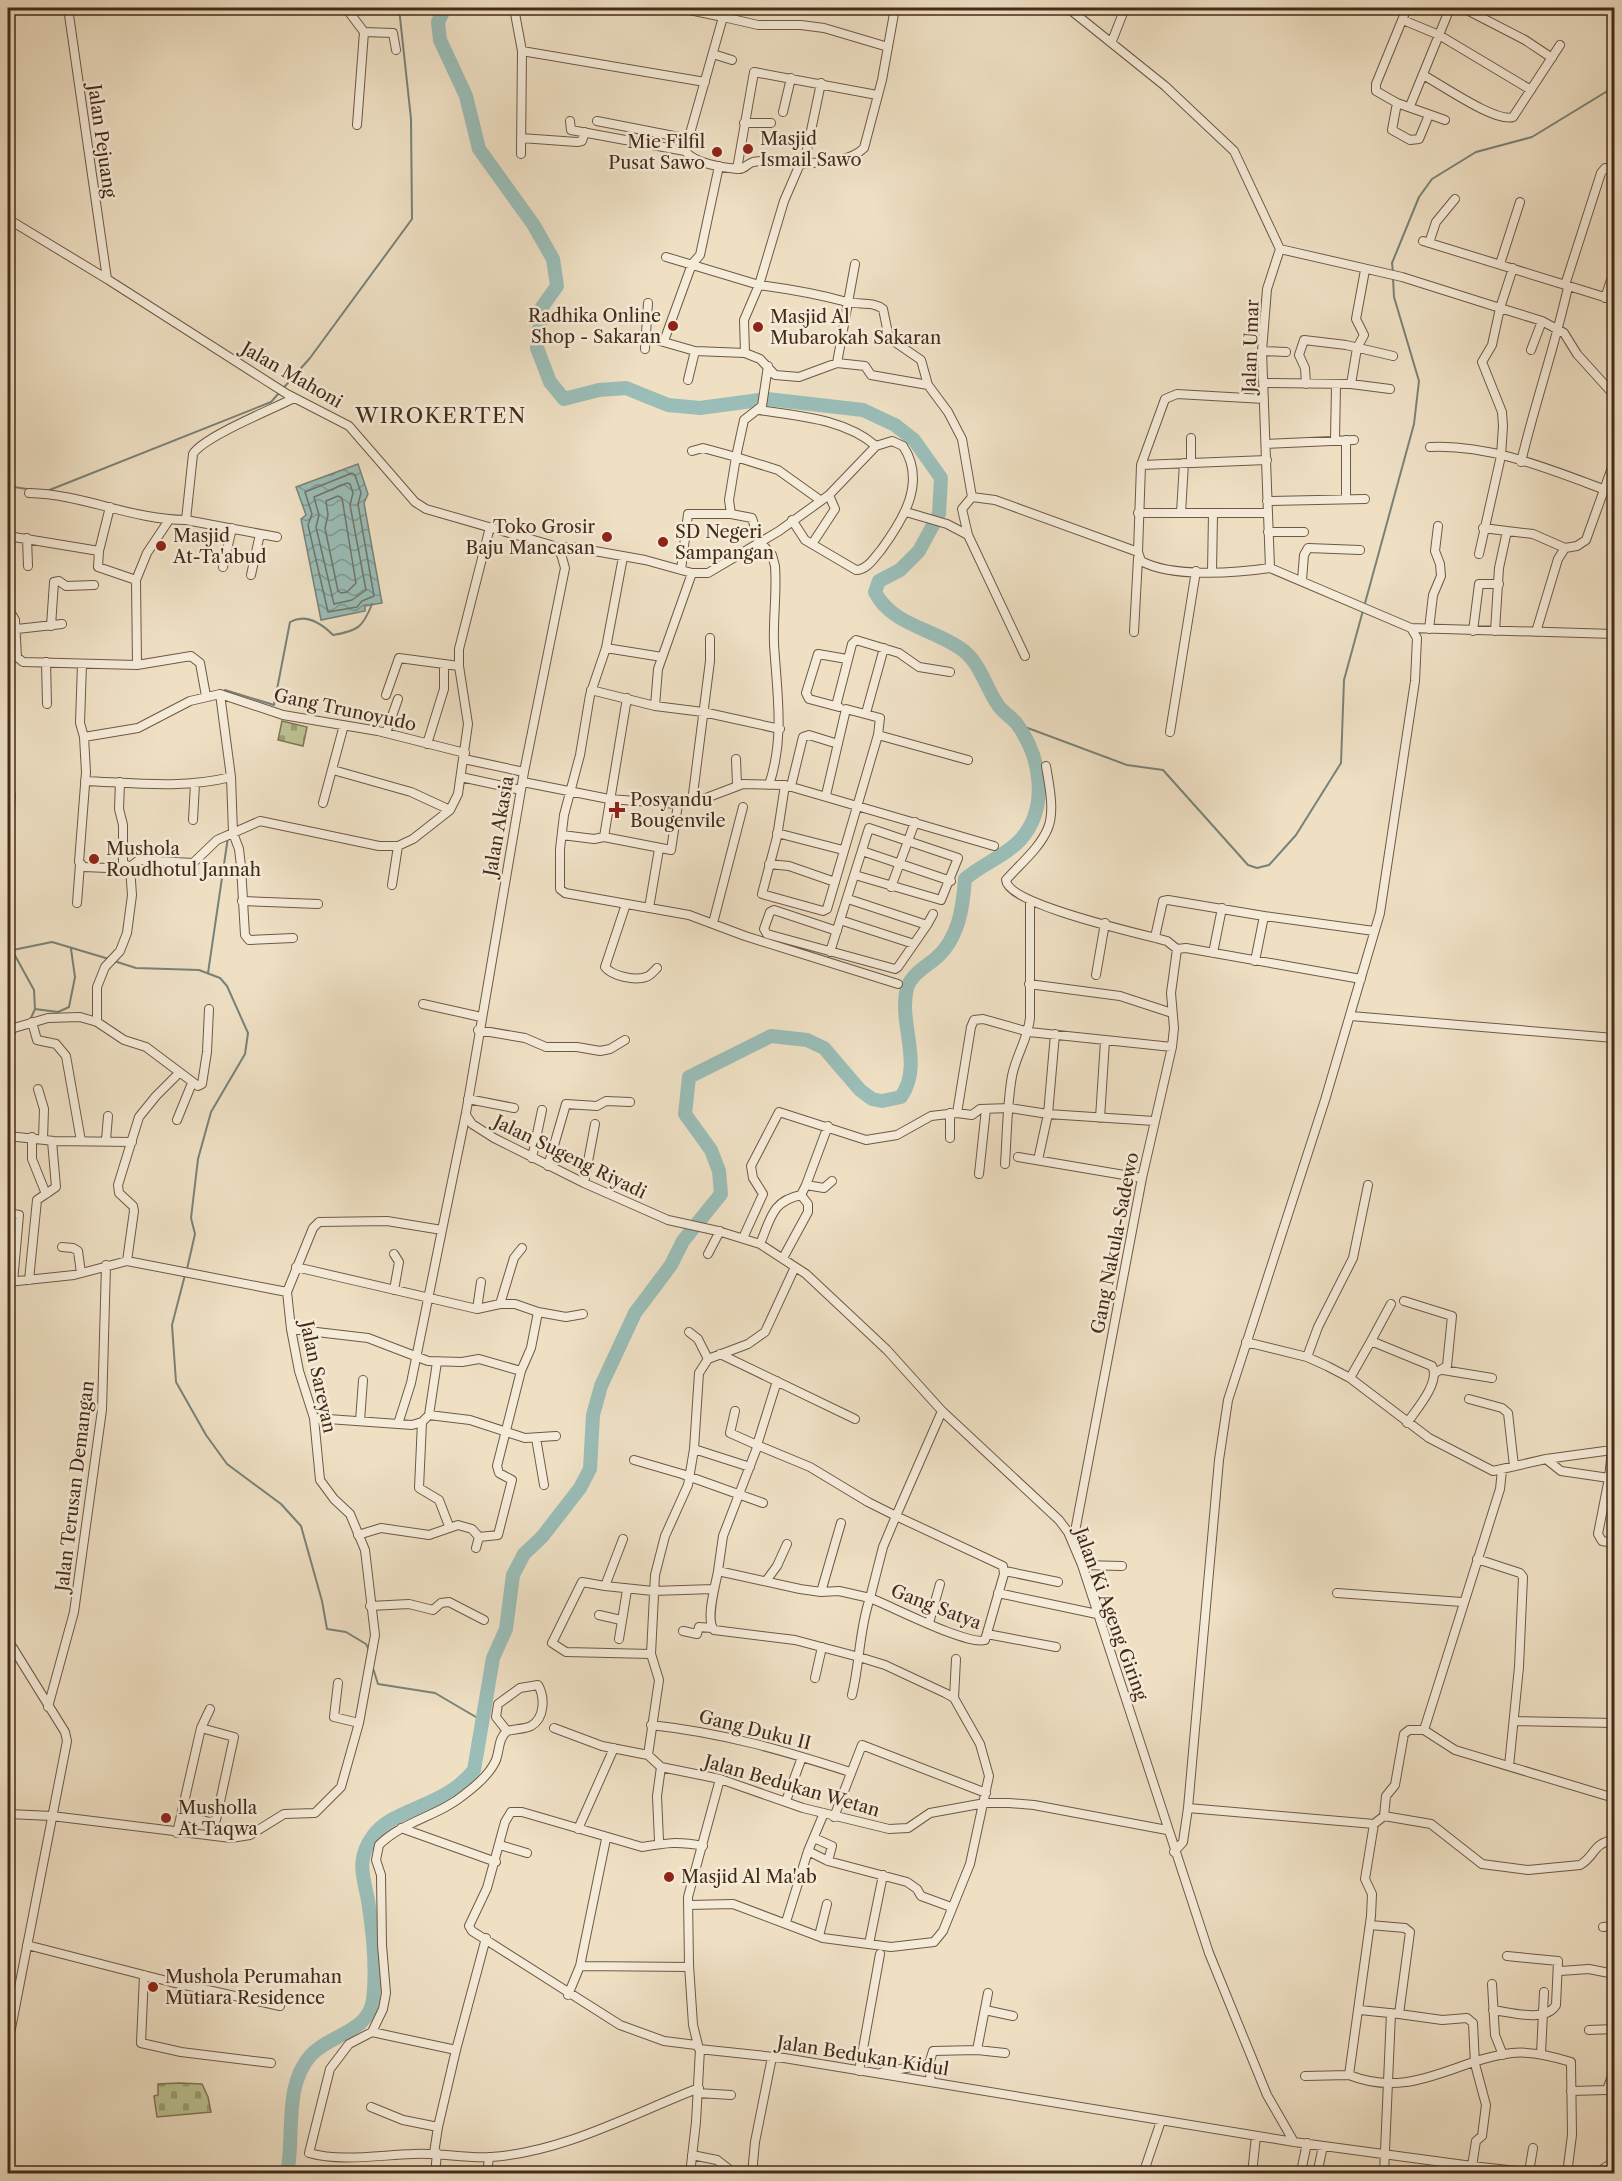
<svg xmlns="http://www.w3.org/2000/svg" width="1622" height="2181" viewBox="0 0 1622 2181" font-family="'Libre Caslon Text',serif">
<defs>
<pattern id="cemetery-stones" width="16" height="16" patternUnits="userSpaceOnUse" patternTransform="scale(1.5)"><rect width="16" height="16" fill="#bbc292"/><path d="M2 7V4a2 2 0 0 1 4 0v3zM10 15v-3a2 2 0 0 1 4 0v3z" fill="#9a9e76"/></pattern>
<pattern id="water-waves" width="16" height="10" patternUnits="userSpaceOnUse" patternTransform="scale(1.5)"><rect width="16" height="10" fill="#9abdb7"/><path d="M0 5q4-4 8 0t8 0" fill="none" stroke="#7f9a94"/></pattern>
</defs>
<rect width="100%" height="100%" fill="#efe0c4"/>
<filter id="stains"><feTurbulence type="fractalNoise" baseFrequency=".00333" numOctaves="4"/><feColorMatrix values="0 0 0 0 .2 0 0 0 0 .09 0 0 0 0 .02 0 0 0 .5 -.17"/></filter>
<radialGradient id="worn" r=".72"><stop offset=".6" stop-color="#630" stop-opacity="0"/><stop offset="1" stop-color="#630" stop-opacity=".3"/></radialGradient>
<!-- cemetery -->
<path fill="url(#cemetery-stones)" stroke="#807656" stroke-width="1.5" d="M282,721l25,6 -4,19 -25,-6z
M179,2083l23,1 6,13 3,15 -54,5 -3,-21 4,-1v-11z"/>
<!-- water -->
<path fill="url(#water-waves)" stroke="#788278" stroke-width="1.5" d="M358,464l10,30 -4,9 18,100 -17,3v5l-44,9 -20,-101 5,-4 -10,-28z"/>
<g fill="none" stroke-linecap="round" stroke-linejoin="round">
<!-- shore -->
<path stroke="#707468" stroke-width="1.5" d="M352,473l3,2 6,18 -3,11 16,92 -12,5 -5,6 -29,5 -20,-87 4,-11 -7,-22z
M347,483l3,1 3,9 -3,12 16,85 -14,10 -18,4 -18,-77 3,-12 -5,-18z
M338,496l4,2 14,85 -9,9 -6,1 -3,-2 -13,-63 3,-13 -2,-14z"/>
<!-- stream -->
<path stroke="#788278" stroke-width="2" d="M1393,272l-1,-9 27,-66 13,-18 44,-27 56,-15 82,-50
M8,486l25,4
M47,491l224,-89 39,-44 102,-139 -1,-100 -12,-111
M224,694l1,-4 49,15 16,-83c16,-9 31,1 43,13 25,-4 30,-8 39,-31
M1017,724l110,41 36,5 85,95 9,3 12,-3 27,-30 45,-72 3,-83 70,-256 5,-43 -25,-84 -1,-19
M8,786l7,8 -7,102
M12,950l22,40 1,19
M8,951l44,-9 57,17
M114,961l22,7 63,2 21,8 7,8 21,47 -3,21 -34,58 -13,47 -7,59 4,16 -8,35
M208,973l20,-136
M30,1020l5,-11 23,3 11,-5 6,-30 -4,-28
M185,1275l-13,50 4,57 30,53 21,29 54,40 20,22 21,75 5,28 19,3 20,12 3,6
M372,1665l6,19 57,9 46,27"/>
<!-- river -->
<path stroke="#9abdb7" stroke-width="14" d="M287,2174c8,-38 -4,-88 24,-119 19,-21 57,-22 62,-55 4,-31 0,-68 -5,-100 -5,-24 -12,-41 5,-64 19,-28 73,-29 101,-66l19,-112 13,-29 7,-54 11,-21 18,-17 38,-49 10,-19 3,-54 8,-29 34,-73 36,-48 12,-24 38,-47 -2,-23 -8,-21 -26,-36 4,-37 82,-41 36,4 17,8 36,42 12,9 10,2 19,-4c23,-33 -3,-73 6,-109 4,-13 18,-21 28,-29 24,-20 28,-52 30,-80 17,-15 41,-23 56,-40 28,-32 20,-82 -4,-115 -5,-7 -14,-11 -19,-19 -12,-17 -17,-40 -34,-54 -28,-22 -72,-25 -89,-59l4,-11 21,-11 19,-19 20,-37 2,-36 -27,-38 -19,-15 -32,-15 -96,-11 -67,9 -32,-3 -42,-17 -27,2 -35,9 -14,-17 -13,-34 5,-41 15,-21 -4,-27 -20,-35 -54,-75 -13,-53 -26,-56 -2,-18 7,-14"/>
<!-- minor casing -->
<g stroke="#705844" stroke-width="10">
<path id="minor" d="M68,8l39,271
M346,8l18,24 29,1 3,17
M514,8l8,43
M680,8l43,9 1,-9
M1068,8l97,78 69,65 46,98 -13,40 -5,62 8,217 141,60 203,6
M1407,8l-31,76v7l21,12 48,17
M1463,8l62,32 27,18
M1403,20l36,15 92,55
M1112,41l13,-33
M713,54l19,6
M1423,75c19,10 73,48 90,42l47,-72
M1397,103l-5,27 18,10 9,-1 10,-24
M1410,106l40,-98
M783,112l8,-34
M570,121l1,9 114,21c9,12 38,17 52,18 8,1 9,-5 16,-7 14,-3 32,0 47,2
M597,121l92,18
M744,123h27
M357,125l7,-93
M521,138l56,4 5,-1 3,-9
M685,151l38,-134 35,8h43l23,3 64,19
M521,154l1,-103 183,31
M804,164l17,-81
M737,169l17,-97 123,23
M8,219l99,60 180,115 62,32 66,76 11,7 125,36 10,9 4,14 -41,204 -58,341 -24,117 -55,-9 -68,1 -6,6 -26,64 4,37 8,42 15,47 6,62 14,19 16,15 15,36 10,85 -16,88 -18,64 -26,26 -31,1 -34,21 -19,3 -179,-22 -44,-2
M1423,241l191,59
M1429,243l7,-21 19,-23
M1280,249l122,28 98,31 13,-40
M666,257l93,28 25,-84 16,-37c19,-2 49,-1 64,-16l18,-68 13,-72
M1500,264l20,-62
M1565,285l36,-112 4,-5 9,2
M1605,298l9,-27
M646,337l49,14
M664,341l28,-77 8,-9 19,-89
M645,349l3,-46
M1531,350l11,-29
M1262,351l24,1
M837,363l18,-99
M768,366l-6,40 -18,14 -8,37 42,13 42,30
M688,380l7,-29 50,2
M1263,383l88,1 39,5
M1306,384l-1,-16 -6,-13 5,-15 42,5 47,11
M1351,384l6,-36 7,-13 -8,-16 9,-49
M928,385l-57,-10 -6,-9 -28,-3 -38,14 -24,-2 -15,-16 -15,-6 -1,-33 15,-35c30,4 59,9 88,17 13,3 25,-1 36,7l6,29 32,22 7,25 20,27 14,27 10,58
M1264,399l-87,-5 -12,5 -24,66 -3,87 3,9c31,17 95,12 129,7
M1191,438v25
M1335,440l1,-55
M1346,440v59
M1266,444l88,-4
M1430,447c59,-3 119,22 173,42
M1521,462c14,-59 34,-116 47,-175
M1141,465l126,-5
M29,493c54,1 103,27 157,27
M1267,501l98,-2
M110,507l-11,44 -1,16 38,13
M906,512l41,12 21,11
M1138,513h129
M1181,513l3,-50
M731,514l21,4 7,23 13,14 3,11c2,26 -2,52 -1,78 3,50 11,93 -5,141
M792,520l13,20 51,30c11,0 18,-12 25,-20 22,-30 46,-68 22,-104l-11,-5 -16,5
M1483,528l24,3
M1268,532h36
M8,536l91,15
M277,537l-91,-17 7,-66c10,-17 80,-45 101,-56
M27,538l1,28
M812,544l23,-35 -6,-14
M556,548l16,-1 73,13 47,13h16l71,-42 50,-36 47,-49c-31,-27 -77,-30 -117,-36
M1479,554l22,-98 2,-30 -1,-14 -20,-50 10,-17 8,-37 42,13 22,12 13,21 37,41
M223,567l9,-39
M681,570l7,-56h43l-2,-14 7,-43 -33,-9 -11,3
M1212,572l1,-59
M692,573l-34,96 -3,37 48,6 77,17
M251,575l9,-41
M1302,580l2,-25 4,-7 52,2
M8,608l7,12 2,37 6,5 114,3 54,-9 9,7 6,33
M51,626l3,-44 5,-1 7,5 28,-1
M1429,629l4,-34 8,-19 -1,-12 -5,-13 3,-25
M8,630l54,-6
M1473,631l6,-47h20
M1495,631l4,-63 8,-37 26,3 32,14
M1134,632l4,-74
M1536,632l22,-73 7,-11 12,-2 9,-6 28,-78
M606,648l17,-91
M1025,656l-57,-121 -6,-26 10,-12 23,3 143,52
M662,657l-56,-9 -16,47 -10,60 -16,60 -4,34v40l5,4 124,22 56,21 153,48
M46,662l1,42
M82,664l-2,59 4,14 2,35 -7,90 5,5 46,2
M137,665l-1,-85 11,-27 22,-33
M591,690l64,16
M220,694l63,21 95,16 87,22
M386,695l13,-37 60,8
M627,698l-23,139 67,13 7,-46
M836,706l16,-62 4,-4 43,13 20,14 31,5
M839,707l-30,-8 -3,-6 12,-39 29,5
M866,713l18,-65
M1170,732l26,-161
M386,733l12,-34
M878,735l90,25
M84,737l54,-9 52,-27 30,-7 11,83 2,56 6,16 2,17 4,69 4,5 44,-2
M427,744l17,-55v-23
M464,759l60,13
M736,759l1,26
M1046,766c3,18 9,45 2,62 -8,20 -28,36 -42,52 2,25 136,54 161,61l10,8 9,-1 175,31
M333,770l78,22 39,18
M461,777l60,13
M85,781c49,2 98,8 146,-4
M120,782l-1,27 4,16v38l7,4
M523,782l86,17 69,5 28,-6 37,-14 42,1 209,61
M785,785l-8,52 -15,57 61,17 4,-2 51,-174 2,-17 -34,-9 -20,86
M791,786l12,-49 6,-2 29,9
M692,802l18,-141v-23
M323,803l21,-78
M193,820l2,-36
M777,833l66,17
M562,835l32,4 10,-2
M862,851l89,30
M769,864l20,2 46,16
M392,885l6,-39
M891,887l24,-65
M242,901l76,3
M77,903l3,-39
M626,904l-21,63c7,9 30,14 41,10 4,-1 8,-6 11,-9
M649,908l10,-59
M840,920l74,24
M713,923l30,-116
M927,925l6,-11
M837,931l-63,-21 -4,2 -6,17 3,5 128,35 3,-2 29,-42 -79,-26
M1155,937l8,-36 5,-1 96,16
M830,952l39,-124 89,30 -17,42 -86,-25
M1213,953l9,-45
M1255,961l9,-45 110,15
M1096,975l9,-52
M1029,984l91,12 52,17
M423,1004l58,13
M1351,1016l263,22
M32,1022l5,18 19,4 10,12 15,85
M97,1022v-35l8,-20 15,-16 7,-18 5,-38 -2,-28 9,-7 54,3 24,-23 43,-19 119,25h19l15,-7 37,-29 8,-16 10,-70 -9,-58v-17l31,-122
M478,1030l47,8 21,9h31l23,4 10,-2 15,-9
M8,1032l6,-4 34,-10 32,-1 17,5 27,18 22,7 52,39 4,-2 5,-32 2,-43
M38,1089l6,20 -1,30
M468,1099l46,9
M466,1115l6,9 22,14 90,45 84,37 50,11 42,13 46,30 81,76 55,61 117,109 9,12 14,33 127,388 58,142 27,47
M1100,1118l5,-77
M177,1120l15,-37
M1154,1121l-106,-7 -38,-6 -30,1 -8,6 -15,-2 14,-86 3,-7 9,-1 46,13 143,15
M8,1136l46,5 78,1
M32,1137v22l14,35
M950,1138v-25
M106,1140l2,-24
M1018,1157l124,21
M532,1158l10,-48
M1038,1160l10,-46 7,-80
M1005,1164c2,-29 2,-60 7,-88 4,-21 16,-37 18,-58v-117
M548,1166l18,-62 31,2 9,-5 24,1
M979,1174l7,-65
M584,1183l11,-59
M806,1185l22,-59
M8,1213l11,2 -6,67
M743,1238l20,-44 -10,-16 -2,-12 28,-54 87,28 31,-5 34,-19 26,-3
M760,1244c11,-26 12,-43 41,-49l5,-10 18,3 8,-7
M62,1247l11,1 5,3 3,22
M394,1254l5,8 -5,28
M708,1254l12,-23
M783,1258l25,-46v-8l-7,-9
M127,1261l7,-50 -1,-5 -14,-13 -1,-8 21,-68 17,-21 23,-23
M296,1267l181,42 23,-5 14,-46 8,-10
M29,1280l8,-80 19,-13 -4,-46
M8,1282l66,-7 53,-14 160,31
M1404,1301l48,15 -5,50 -12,7
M500,1304h15l23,8 -7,36 -10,23
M477,1309l4,-27
M538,1312l28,5 17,-3
M291,1329l77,9 60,23 34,1 17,-3 42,12 -24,95 2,7 13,7 -14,55 -19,2 -7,-8 -14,-4 -29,10 -48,-7 -23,7
M689,1332l9,7 10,20
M1371,1341l20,-37
M1246,1342l61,15 20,9 23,12 79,60 64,33 53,-12 66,-9
M720,1354l135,65
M1307,1357l11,-30 35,-69 15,-73
M1443,1370l49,8
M1350,1378l21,-37 61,25c9,16 -16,44 -25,57
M777,1381l-20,64 53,22 58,35 28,14 46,-105
M1614,1392l-2,6 2,25
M1469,1399l33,9 6,5 6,53
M735,1411l-5,22 27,12
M429,1415l8,-53
M314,1418l98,7 10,-3 7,-7 41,5 55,18 31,-2
M360,1421l3,-41
M422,1422l-3,66 20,12 10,26
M398,1424l13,-41 31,-153
M1614,1431l-5,47 5,1
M536,1438l8,47
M694,1449l56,18
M1546,1459l15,12 48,7 -11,56 4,7 12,2
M634,1460l48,14 81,29
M896,1516l107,50 1,8 -19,66c-17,6 -94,-34 -115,-42l13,-51z
M623,1539l-18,47 48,5 60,-2
M1073,1542l69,-364 30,-131 2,-19 -3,-35 6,-44
M476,1548l3,-11
M1477,1559l43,14 3,4 -4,90 -10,99
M1082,1565l40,1
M718,1571l5,-35 35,-91
M1005,1571l53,11
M766,1581l11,-15 10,-22
M605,1586l-23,-4 -30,61 14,9 85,2
M821,1592l20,-69
M998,1593l99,21
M1337,1593l125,9
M370,1606l39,-2 24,6 8,-7 8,-1 35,18
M599,1615l22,5
M929,1623l11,-39
M683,1631l14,3 2,-7 13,1
M987,1634l69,13
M619,1639l8,-49
M8,1640l57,92 2,9 -59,303
M815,1678l7,-31
M338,1683l-4,34 25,6
M538,1685c7,12 7,33 -7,41 -6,3 -17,3 -24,5l-11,-14 2,-13 22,-16z
M954,1698l2,-39
M48,1707l26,-95 28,-202 4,-145
M1514,1721l100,2
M651,1725c73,8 131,25 199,47
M554,1728l48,18 46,9 13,12 59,12 83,29 86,21 19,-1 22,-15 55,-10h24l25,2 133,25
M1424,1730l31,20 159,48
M507,1731c-9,8 -7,18 -11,29 -6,14 -19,25 -31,34 -26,22 -62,27 -86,51l-3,15 5,15 1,70 4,48 -3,16 -11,23 -23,12 -19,25 -21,84c31,9 71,2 104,1 26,-2 52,5 78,3 73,-5 141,-43 208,-69
M648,1755l11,-75 -8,-26 4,-79 10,-39 23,-51 6,-36 5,-76 9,-14 40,-15 17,-12 30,-65
M720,1779l-32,118 1,68 4,60 6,24 85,9 510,84 178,24 72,8
M786,1801l16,-44
M1188,1808l186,16
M181,1816l29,6 6,-2 18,-83 -33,-9
M1384,1816l47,8 51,40 46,6 52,-5c16,-9 12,-22 34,-25
M834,1817l28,-72 124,48
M401,1828l95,34
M578,1829l36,-81
M177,1833l24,-105 9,-19
M659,1841l-2,-45 4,-29
M500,1845l27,8
M808,1851l20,10 4,-15 -18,-8
M1174,1852l9,-10 5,-34 31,-348 9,-60 97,-300 55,-187 35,-232 2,-43 -6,-10
M828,1861l79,21 10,7 4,7 30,11
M689,1905l44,-1 90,34 68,9 43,-5 9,-11 27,-67 19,-88 -9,-32 -26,-46 -9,-5 -60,-28 -26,-8 -64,-17 -81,-10c-9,-11 2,-46 4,-59l82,18 21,3 18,-1 31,7c-11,31 -10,65 -18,97
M786,1922l22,-71 16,-38
M1603,1927l11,-1
M819,1936l8,-32
M869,1944l14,-69
M27,1945l144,37 109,24
M580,1966l109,1
M1560,1971l29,-2 25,5
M1614,1972v16
M144,1975l-3,68 40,9 90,11
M1492,1984l3,51 8,20
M568,1995l12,-29 26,-127
M985,2010l28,6
M1360,2010l39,4 11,-82 -5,-4 -35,-3
M1493,2010c17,2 53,13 63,-5l2,-44 -51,-5
M1399,2014l43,6 25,-2 6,5 2,41 11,41 -4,31 -6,5 -4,25
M1589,2030l25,-1
M372,2032l84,18 -18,77
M696,2045l-32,-4 -44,-16 -148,-94 -3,-5 18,-38 18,-66 6,-10h11l120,35c24,-4 36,-6 61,-1
M456,2050l30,-112
M977,2050l11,-57
M1541,2054l3,-62
M859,2071l21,-117
M883,2072l46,-8
M1349,2075c63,25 105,-15 163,-22 20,-2 40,3 59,9l1,73 -5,39
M1305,2076l44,-1 22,-159 1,-22 -7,-15 9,-55 10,-8 2,-20 9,-11 9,-51 5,-4h15l76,-241 2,-19
M931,2082l-2,-18 4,-13 44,-1 28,3
M1571,2091l36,-1 5,-14h2
M698,2093l33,2
M371,2107l32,13 35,7 -4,26
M692,2155l25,5 18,14
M1302,2167l5,-24
M1529,2172l4,-24
M435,2174l2,-21
M487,2174l2,-17
M690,2174l6,-52 4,-73
M752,2174l3,-32 17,-85
M1143,2174l18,-53
M1252,2174l4,-38
M1317,2174l6,-28
M1384,2174l7,-161
M1595,2174l19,-12"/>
</g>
<!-- minor -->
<use href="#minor" stroke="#f5ebd9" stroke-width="8"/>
</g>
<!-- markers -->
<g fill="#8f2418" stroke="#f5ebd9" stroke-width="2">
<circle cx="748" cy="149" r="6"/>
<circle cx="717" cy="152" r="6"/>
<circle cx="673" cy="326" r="6"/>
<circle cx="758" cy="327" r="6"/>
<circle cx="607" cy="537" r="6"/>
<circle cx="663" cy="542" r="6"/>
<circle cx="161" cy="546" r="6"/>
<path d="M614 801h6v6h6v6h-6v6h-6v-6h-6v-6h6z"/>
<circle cx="94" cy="859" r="6"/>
<circle cx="166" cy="1818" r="6"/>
<circle cx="669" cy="1877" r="6"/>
<circle cx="153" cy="1987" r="6"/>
</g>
<g text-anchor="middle" stroke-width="5" stroke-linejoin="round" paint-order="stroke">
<!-- poi labels -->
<g font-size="18" fill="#452a19" stroke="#f5ebd9" text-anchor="start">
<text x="760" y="145">Masjid<tspan x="760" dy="21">Ismail Sawo</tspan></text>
<text x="705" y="148" text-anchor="end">Mie Filfil<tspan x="705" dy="21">Pusat Sawo</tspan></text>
<text x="661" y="322" text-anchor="end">Radhika Online<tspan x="661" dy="21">Shop - Sakaran</tspan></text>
<text x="770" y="323">Masjid Al<tspan x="770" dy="21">Mubarokah Sakaran</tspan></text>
<text x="595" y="533" text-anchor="end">Toko Grosir<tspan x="595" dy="21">Baju Mancasan</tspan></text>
<text x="675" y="538">SD Negeri<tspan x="675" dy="21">Sampangan</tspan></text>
<text x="173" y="542">Masjid<tspan x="173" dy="21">At-Ta'abud</tspan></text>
<text x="630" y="806">Posyandu<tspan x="630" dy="21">Bougenvile</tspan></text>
<text x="106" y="855">Mushola<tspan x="106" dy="21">Roudhotul Jannah</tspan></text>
<text x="178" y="1814">Musholla<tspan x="178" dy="21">At Taqwa</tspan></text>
<text x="681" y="1883">Masjid Al Ma'ab</text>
<text x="165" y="1983">Mushola Perumahan<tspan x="165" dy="21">Mutiara Residence</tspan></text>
</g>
<!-- street labels -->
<g font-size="18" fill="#452a19" stroke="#f5ebd9">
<text transform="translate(102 141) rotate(82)" y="6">Jalan Pejuang</text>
<text transform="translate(1251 346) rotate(-88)" y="6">Jalan Umar</text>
<text transform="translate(292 375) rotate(30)" y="6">Jalan Mahoni</text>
<text transform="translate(345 710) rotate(12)" y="6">Gang Trunoyudo</text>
<text transform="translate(499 826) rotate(-80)" y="6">Jalan Akasia</text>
<text transform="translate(570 1157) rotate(26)" y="6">Jalan Sugeng Riyadi</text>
<text transform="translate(1115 1243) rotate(-79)" y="6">Gang Nakula-Sadewo</text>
<text transform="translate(318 1377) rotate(78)" y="6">Jalan Sareyan</text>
<text transform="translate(75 1486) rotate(-83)" y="6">Jalan Terusan Demangan</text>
<text transform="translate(936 1607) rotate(21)" y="6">Gang Satya</text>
<text transform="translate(1111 1614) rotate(70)" y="6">Jalan Ki Ageng Giring</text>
<text transform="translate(755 1730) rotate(14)" y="6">Gang Duku II</text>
<text transform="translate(792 1786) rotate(16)" y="6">Jalan Bedukan Wetan</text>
<text transform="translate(863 2056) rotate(9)" y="6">Jalan Bedukan Kidul</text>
</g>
<!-- quarter labels -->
<g font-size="21" letter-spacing="1.5" fill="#452a19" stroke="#f5ebd9">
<text x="441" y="423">WIROKERTEN</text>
</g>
</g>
<!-- margin -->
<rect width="1622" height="2181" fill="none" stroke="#efe0c4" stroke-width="30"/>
<rect x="9" y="9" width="1604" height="2163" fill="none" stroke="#452a19" stroke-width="3"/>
<rect x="15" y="15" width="1592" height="2151" fill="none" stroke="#452a19" stroke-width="1.5"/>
<rect width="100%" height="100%" filter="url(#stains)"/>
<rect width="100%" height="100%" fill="url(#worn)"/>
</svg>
